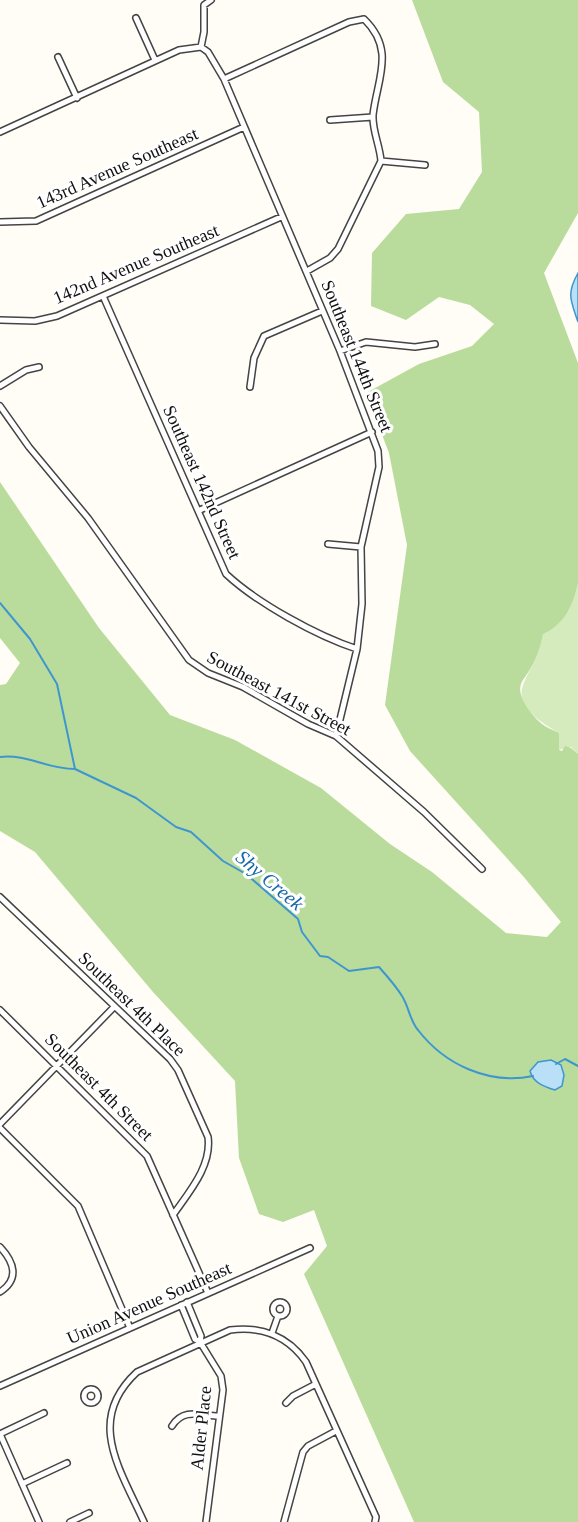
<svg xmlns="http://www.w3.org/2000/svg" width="578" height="1522" viewBox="0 0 578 1522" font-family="Georgia,serif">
<rect width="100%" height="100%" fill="#fffdf5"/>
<!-- green -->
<path fill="#d5ebbd" d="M578,583v171l-7,-7 -13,3 1,-17c-69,-39 -23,-50 -16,-100 22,-9 30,-27 35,-50z"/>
<!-- forest -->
<path fill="#b9dc9c" d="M412,0h166v213l-34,60 34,90v220c-5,23 -13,41 -35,51 -3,18 -10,32 -20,46 -10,14 9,36 19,44 5,4 12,6 17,9v17l3,1 3,-5 6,2 7,6v768h-164l-110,-248 23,-28 -13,-36 -31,12 -24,-8 -20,-56 -4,-77 -82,-89 -118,-140 -35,-21v-146l6,-1 14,-21 -20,-25v-156l99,146 71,87 65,25 86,48 69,56 42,28 74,61 41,4 14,-15 -38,-46 -113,-125 -25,-46 22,-160 -18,-92 -23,-60 53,-29 53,-18 22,-22 -24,-19 -31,-8 -33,23 -35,-14 1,-53 34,-39 53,-5 23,-37 -3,-60 -36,-30z"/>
<!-- water -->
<path fill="#b9e0f7" stroke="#3f96cf" stroke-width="1.5" d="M578,273v49c-7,-21 -12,-28 0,-49z
M551,1060l10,5 3,10 -2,11 -7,4c-10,-3 -22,-7 -25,-19l8,-9z"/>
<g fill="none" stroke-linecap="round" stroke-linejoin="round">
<!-- stream -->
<path stroke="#3f96cf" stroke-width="2" d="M0,603l30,36 27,45 18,85 61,29 40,29 15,5 32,29 23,13 52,45 4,13 18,24 8,1 21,14 30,-4c8,9 17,19 23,29 7,11 8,25 16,34 27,35 71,55 115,46
M0,757c28,-3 46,12 75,12
M556,1064l9,-5 13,7"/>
<!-- minor casing -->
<g stroke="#444" stroke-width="8">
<path id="minor" d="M211,0l-7,5v27l-3,15 7,5 16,27 116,272 38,100 1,16 -18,80 1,57 -5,45 -21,87
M136,18l19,42
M58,57l19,41
M224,79l125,-57 15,-3c32,31 13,60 9,96 -1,15 7,31 8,46
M330,120l43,-3
M0,132l179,-82 22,-3
M381,161l44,4
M0,222l36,-1 208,-94
M307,271l23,-13 8,-9 43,-88
M103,296l123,278c31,29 91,62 131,75
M0,320l35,1 22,-5 224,-99
M340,351l26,-9 49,5 20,-3
M0,386l26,-16 13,-3
M250,387l4,-29 10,-22 58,-25
M0,406l29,41 59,71 101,142 19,13 35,14 65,37 28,12 88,76 58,57
M200,510l172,-78
M328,544l33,3
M0,897l170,162 8,11 30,67c4,29 -19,55 -35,78
M0,1010l147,146 61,137
M0,1124l114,-117
M0,1128l78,78 52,122
M0,1247c14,15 20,32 0,45
M273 1309a7 7 0 1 1 14 0a7 7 0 1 1-14 0Z
M181,1305l14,34 5,3 1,-6 -14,-34
M272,1333l6,-17
M200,1342l21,34 2,14 -17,132
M0,1386l310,-138
M84 1396a7 7 0 1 1 14 0a7 7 0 1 1-14 0Z
M286,1403l7,-7 23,-12
M172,1426c11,-18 28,-11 46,-10
M22,1484l45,-21
M39,1522l-39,-88 44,-21
M70,1522l19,-9
M144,1522c-24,-53 -59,-102 -7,-150l93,-42c31,-4 58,6 76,32l70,155 -1,5
M284,1522l19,-70 5,-6 28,-15"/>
</g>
<!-- minor -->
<use href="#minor" stroke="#fff" stroke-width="5"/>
</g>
<g text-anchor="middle" stroke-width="6" stroke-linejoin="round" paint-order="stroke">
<!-- street labels -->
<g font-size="18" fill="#111" stroke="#fff">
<text transform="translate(117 168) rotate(-24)" y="6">143rd Avenue Southeast</text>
<text transform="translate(136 264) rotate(-23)" y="6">142nd Avenue Southeast</text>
<text transform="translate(357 356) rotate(68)" y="6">Southeast 144th Street</text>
<text transform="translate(202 482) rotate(66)" y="6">Southeast 142nd Street</text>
<text transform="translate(279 693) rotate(28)" y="6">Southeast 141st Street</text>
<text transform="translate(132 1004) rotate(44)" y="6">Southeast 4th Place</text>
<text transform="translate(99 1087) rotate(45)" y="6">Southeast 4th Street</text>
<text transform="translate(149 1303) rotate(-24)" y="6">Union Avenue Southeast</text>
<text transform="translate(201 1428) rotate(-84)" y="6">Alder Place</text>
</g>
<!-- water labels -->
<g font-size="20" font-style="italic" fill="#1768a6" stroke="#fff">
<text transform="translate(270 880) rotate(40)" y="7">Shy Creek</text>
</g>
</g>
</svg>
